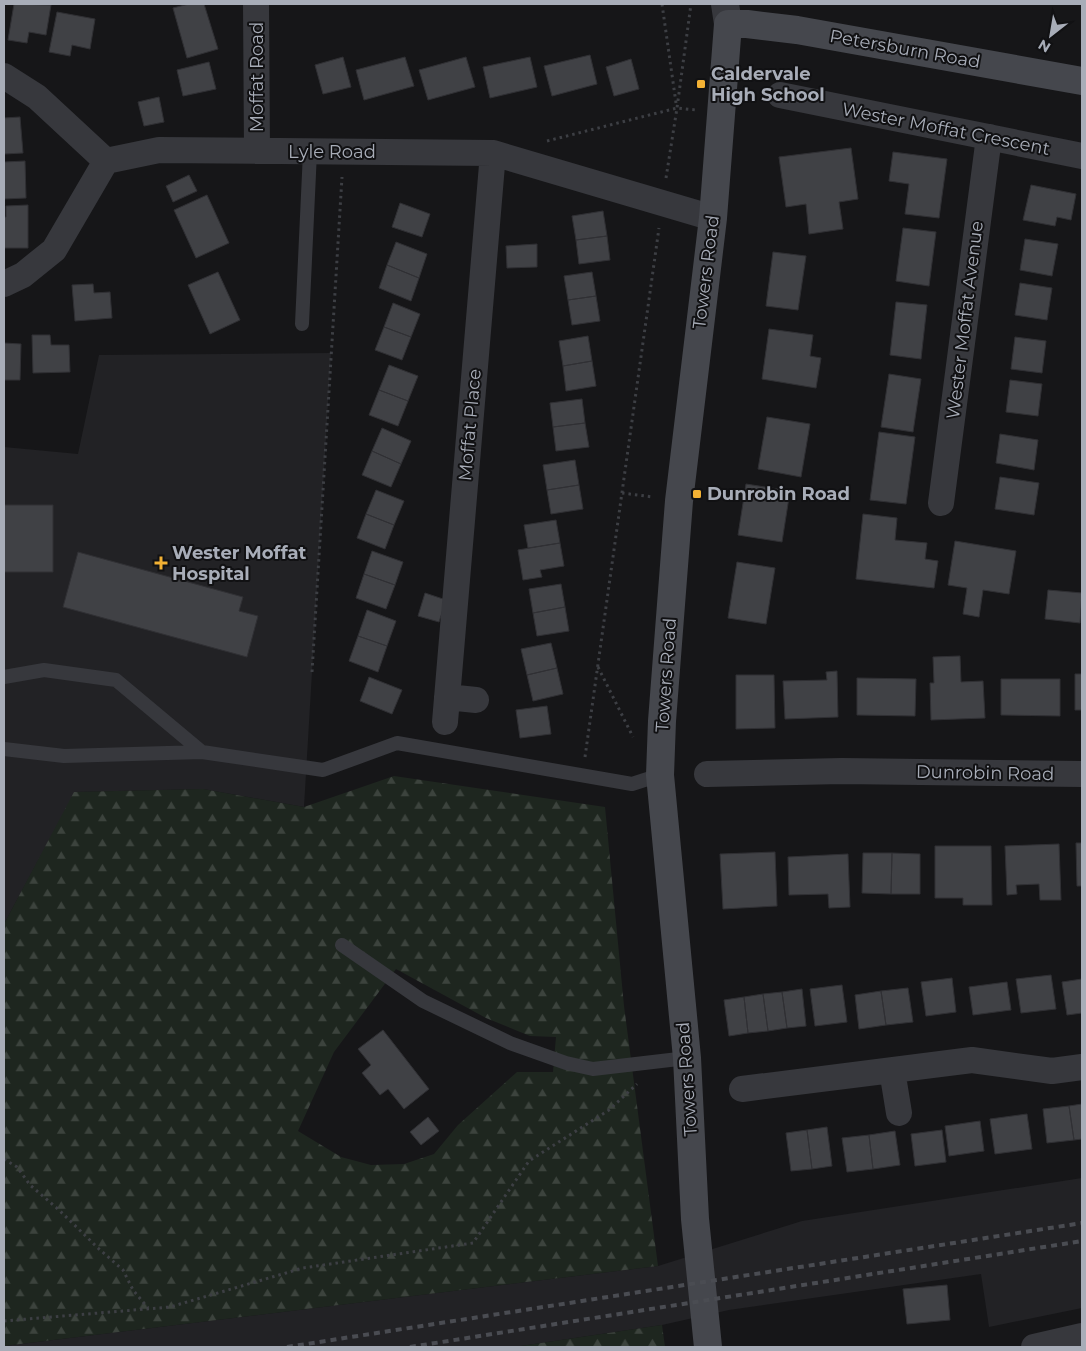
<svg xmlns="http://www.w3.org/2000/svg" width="1086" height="1351" viewBox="0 0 1086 1351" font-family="Montserrat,sans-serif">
<defs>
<pattern id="forest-firs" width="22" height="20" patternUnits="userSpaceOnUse" patternTransform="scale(1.25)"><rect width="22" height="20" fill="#1e261f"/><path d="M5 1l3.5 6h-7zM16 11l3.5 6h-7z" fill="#3c433d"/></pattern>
</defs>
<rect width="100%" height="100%" fill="#161618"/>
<!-- built -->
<path fill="#222225" d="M331,353l-27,454 -101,-18 -128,3 -71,132v-477l74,7 21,-99z
M1082,1178v130l-93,19 -8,-53 -252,36 -67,15 -148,22h-510v-1l654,-80 144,-45z"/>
<!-- forest -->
<path fill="url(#forest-firs)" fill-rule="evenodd" d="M394,776l211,31 19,199 34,260 -654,80v-422l70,-132 129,-3 101,18zM396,969l90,49 44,18 26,1 -3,35h-36l-59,53 -24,29 -30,10 -33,1 -30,-8 -43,-26 36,-79z
M662,1325l3,22h-151z"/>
<!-- building -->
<path fill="#404145" stroke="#303034" d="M14,4l37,1 -5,30 -17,-3 -2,11 -19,-3z
M189,4h15l14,45 -31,9 -14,-50z
M57,12l38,7 -5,30 -18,-4 -2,11 -21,-4z
M590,55l7,29 -45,12 -8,-30z
M343,57l8,30 -28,7 -8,-29z
M405,57l9,29 -50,14 -8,-30z
M466,57l9,30 -47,13 -9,-30z
M530,57l7,30 -47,11 -7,-31z
M631,59l8,30 -25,7 -8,-29z
M209,62l7,27 -33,7 -6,-26z
M159,97l5,25 -20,4 -6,-24z
M20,117l3,36 -19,1v-36z
M851,148l7,51 -19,3 4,27 -34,5 -3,-30 -20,3 -7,-50z
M893,152l54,7 -8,59 -34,-4 4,-30 -20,-3z
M25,161l1,37 -22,1v-37z
M189,175l8,16 -24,11 -7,-16z
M1031,185l45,9 -5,26 -14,-3 -2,9 -32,-6z
M207,195l22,48 -33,15 -22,-48z
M400,203l30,11 -8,23 -30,-10z
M28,205v43h-24v-31h2v-11z
M603,211l4,25 -31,4 -4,-24z
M903,228l33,4 -7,54 -33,-5z
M607,236l3,24 -31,4 -3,-24z
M1025,239l33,5 -6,32 -32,-6z
M396,242l31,12 -8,24 -32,-13z
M537,244v23l-30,1 -1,-22z
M773,252l33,4 -8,54 -32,-4z
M387,265l32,13 -8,23 -32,-13z
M218,272l22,48 -30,14 -22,-49z
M592,272l4,24 -28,4 -4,-24z
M1020,283l32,5 -5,32 -32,-5z
M93,284l1,9 16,-1 2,26 -37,3 -3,-36z
M596,296l4,25 -28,4 -4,-25z
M896,302l31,3 -6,54 -31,-4z
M393,303l27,11 -9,23 -27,-10z
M384,327l27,10 -9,23 -27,-10z
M769,329l44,6 -3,21 11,2 -5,30 -54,-9z
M32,335h18l1,10h18l1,27 -37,1z
M588,336l4,25 -29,5 -4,-25z
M1015,337l31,4 -4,32 -31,-4z
M4,343l17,1 -1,36h-16z
M592,361l4,25 -30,5 -3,-25z
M389,365l29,11 -10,25 -29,-11z
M889,374l32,5 -8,53 -32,-5z
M1010,380l32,4 -4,32 -32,-4z
M379,390l29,11 -10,25 -29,-11z
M582,399l3,24 -32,4 -3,-24z
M767,417l43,7 -9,53 -43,-8z
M585,423l4,24 -33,4 -3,-24z
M382,428l29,13 -10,23 -29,-13z
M879,432l36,5 -9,67 -36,-4z
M1000,434l38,6 -4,30 -38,-7z
M372,451l29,13 -10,23 -29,-12z
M575,460l4,25 -32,5 -4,-25z
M1000,477l39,6 -5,32 -39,-6z
M746,484l44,7 -8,51 -44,-7z
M579,485l4,24 -32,5 -4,-24z
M376,490l28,11 -10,24 -28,-11z
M4,505h49v67h-49z
M366,514l28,11 -9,24 -28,-11z
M863,514l34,4 -2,22 32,3 -2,16 13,2 -4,27 -78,-9z
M556,520l4,23 -32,5 -4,-23z
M955,541l61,10 -7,43 -26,-4 -4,27 -16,-3 4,-26 -19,-3z
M560,543l4,23 -24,4 2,7 -19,3 -5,-30z
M372,551l31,11 -8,23 -31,-11z
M78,552l165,45 -4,14 19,5 -11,41 -184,-50z
M737,562l38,6 -9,56 -38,-6z
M364,574l31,11 -9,24 -30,-11z
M561,584l4,23 -32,6 -4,-24z
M1048,590l34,3 -2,30 -35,-4z
M425,593l21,7 -7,22 -21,-6z
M565,607l4,24 -32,5 -4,-23z
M367,610l29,11 -9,25 -29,-10z
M358,636l29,10 -9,26 -29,-11z
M551,643l6,25 -30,7 -6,-26z
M960,656l1,26 22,-1 2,37 -54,2 -1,-37h4l-1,-26z
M557,668l6,26 -30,7 -6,-26z
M837,671l1,46 -53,2 -2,-38 44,-1 -1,-8z
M1075,674h7v36h-7z
M736,675h38l1,53 -39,1z
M369,677l33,13 -10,24 -32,-13z
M857,678l59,1 -1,37 -58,-1z
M1001,679h59v37l-59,-1z
M547,706l4,28 -31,4 -4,-28z
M1076,843h6v43h-5z
M1059,844l2,56h-21l-1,-16 -23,1 1,9 -10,1 -2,-49z
M935,846h56l1,59h-29v-7h-28z
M775,852l2,54 -54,3 -3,-55z
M863,853h29l-1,41 -29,-1z
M892,853l28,1v40h-29z
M848,854l2,53 -21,1 -1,-14 -39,1 -1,-38z
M1051,975l5,34 -35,4 -5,-34z
M952,978l4,34 -30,4 -5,-34z
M1082,979v34l-15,2 -5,-33z
M1007,982l4,28 -38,5 -4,-28z
M842,985l5,37 -32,4 -5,-37z
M908,988l5,34 -27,3 -5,-34z
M802,989l4,37 -19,2 -5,-36z
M881,991l5,34 -27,4 -4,-34z
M782,992l5,36 -19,3 -5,-37z
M763,994l5,37 -20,2 -4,-36z
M744,997l4,36 -19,3 -5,-36z
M383,1030l46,59 -25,20 -16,-20 -8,6 -18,-22 9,-8 -13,-16z
M1082,1104v35l-8,1 -5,-34z
M1069,1106l5,34 -27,3 -4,-34z
M1027,1114l5,35 -37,5 -5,-35z
M428,1117l11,14 -18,14 -11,-13z
M980,1121l4,30 -35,5 -4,-30z
M827,1127l5,39 -20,3 -5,-39z
M807,1130l5,39 -21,2 -5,-38z
M942,1130l4,32 -31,4 -4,-32z
M895,1131l5,34 -27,4 -4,-34z
M869,1135l4,34 -26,3 -5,-34z
M947,1285l3,35 -43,4 -4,-35z"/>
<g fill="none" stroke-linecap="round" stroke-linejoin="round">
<!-- path -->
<path stroke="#3d3f44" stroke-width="3" stroke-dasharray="2.5 4" stroke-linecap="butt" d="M662,4l14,99
M547,141l130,-33 19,2
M666,178l11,-70 14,-104
M622,493l31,4
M598,667l35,70
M312,672l30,-495
M585,757l74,-529
M4,1159l13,8 13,18 29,25 40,39 24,21 10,20 15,18
M4,1321l166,-14 133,-39 170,-25 56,-82 80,-51 28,-26"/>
<!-- service -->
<path stroke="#37383d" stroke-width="14" d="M302,324l8,-172
M4,677l40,-7 72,10 86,72
M4,749l60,7 138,-4 121,18 74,-27 235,41 28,-9
M342,945l81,56 87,42 56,20 27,6 94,-11"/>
<!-- minor -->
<path stroke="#37383d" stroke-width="26" d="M256,4l1,147
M4,76l33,21 69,64
M780,95l302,61
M4,284l19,-9 31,-25 52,-89 53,-11 334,3 220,65
M941,503l48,-366
M447,697l29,3
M445,722l48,-569
M707,774l135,-3 240,3
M892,1070l7,43
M742,1089l230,-29 80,11 30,-4
M1034,1347l48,-11"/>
<!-- tertiary -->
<path stroke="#37383d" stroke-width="28" d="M725,4l3,20"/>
<!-- secondary -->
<path stroke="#45474d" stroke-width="28" d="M708,1347l-13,-128 -8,-161 -27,-283 2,-54 17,-220 34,-283 15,-194h19l50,6 285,51"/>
<!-- rail -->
<path stroke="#4a4c52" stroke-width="4" stroke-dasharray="6 5" stroke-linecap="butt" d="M287,1347l795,-124
M410,1347l672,-106"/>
</g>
<!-- markers -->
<g fill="#f2b134" stroke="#111113" stroke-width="2">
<rect x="696" y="79" width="10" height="10" rx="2.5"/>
<rect x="692" y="489" width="10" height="10" rx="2.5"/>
<path d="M158.5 555.5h5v5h5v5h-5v5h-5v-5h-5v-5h5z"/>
</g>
<g text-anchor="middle" stroke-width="4" stroke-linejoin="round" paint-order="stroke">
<!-- street labels -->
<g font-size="18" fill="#a8adb8" stroke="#111113">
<text transform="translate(905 49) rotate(10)" y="6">Petersburn Road</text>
<text transform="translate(257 77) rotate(-90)" y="6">Moffat Road</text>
<text transform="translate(946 129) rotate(11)" y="6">Wester Moffat Crescent</text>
<text x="332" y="158">Lyle Road</text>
<text transform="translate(706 272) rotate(-83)" y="6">Towers Road</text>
<text transform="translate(965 320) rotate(-83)" y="6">Wester Moffat Avenue</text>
<text transform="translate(470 425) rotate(-85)" y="6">Moffat Place</text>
<text transform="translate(666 675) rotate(-86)" y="6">Towers Road</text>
<text transform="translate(985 773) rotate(1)" y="6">Dunrobin Road</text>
<text transform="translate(687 1079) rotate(-94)" y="6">Towers Road</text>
</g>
<!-- poi labels -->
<g font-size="18" font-weight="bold" fill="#a8adb8" stroke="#111113" text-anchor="start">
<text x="711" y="80">Caldervale<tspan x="711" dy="21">High School</tspan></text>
<text x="707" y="500">Dunrobin Road</text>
<text x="172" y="559">Wester Moffat<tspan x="172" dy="21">Hospital</tspan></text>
</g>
</g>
<!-- border -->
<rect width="1086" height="1351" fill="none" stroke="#a8adb8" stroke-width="10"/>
<!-- north arrow -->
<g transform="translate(1051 35) rotate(211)" stroke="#111113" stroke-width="4" paint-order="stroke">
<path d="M0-4L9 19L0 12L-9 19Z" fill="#a8adb8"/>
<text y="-8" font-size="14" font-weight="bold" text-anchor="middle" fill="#a8adb8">N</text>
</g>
</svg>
